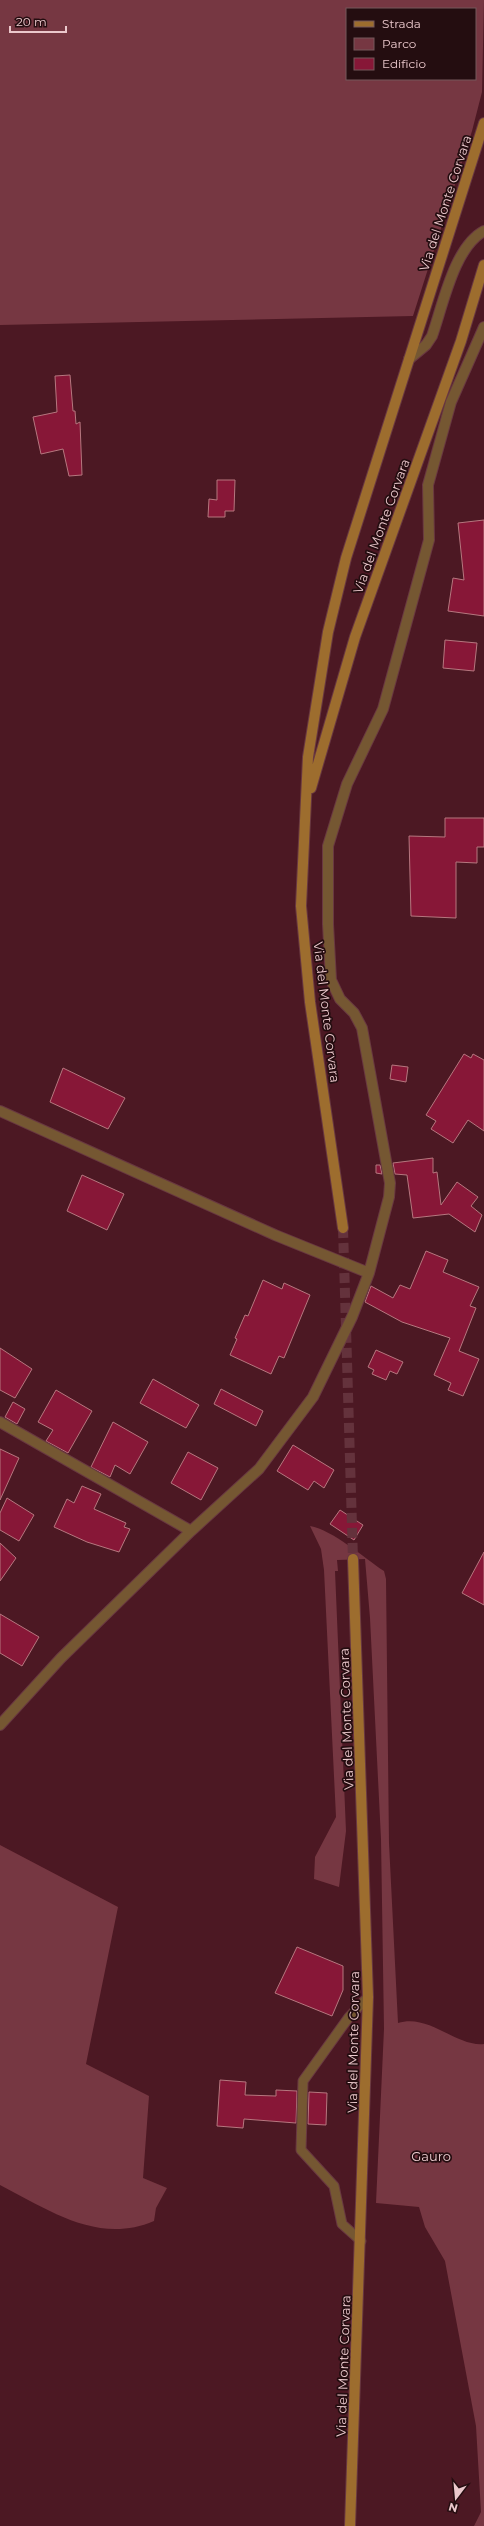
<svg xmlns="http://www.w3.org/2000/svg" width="484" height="2526" viewBox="0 0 484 2526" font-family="Montserrat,sans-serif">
<rect width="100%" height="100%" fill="#4c1823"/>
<!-- green -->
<path fill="#763742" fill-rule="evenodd" d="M0,0h484l-2,92 -10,39 -59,185 -413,9zM347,9h128v70h-128z
M310,1526c23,4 54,32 74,45l2,8 3,264 9,180c31,-10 58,24 86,21v482h-10l7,-14 -5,-86 -31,-165 -20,-34 -6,-20 -43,-4 8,-174 -3,-190 -11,-221 -5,-59 -28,1 1,11h-3l11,260 -7,56 -25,-8 1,-22 21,-40 -12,-247 -3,-21z
M0,1845l118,62 -32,157 63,32 -6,82 24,10 -11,20 -2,13c-56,24 -105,-11 -154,-36z"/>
<!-- building -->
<path fill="#871737" stroke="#b6777f" d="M70,375l3,36h2l1,13 4,-2 2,53 -13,1 -6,-27 -22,5 -8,-37 24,-5 -2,-36z
M217,480h18l-1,31h-9v6h-17l1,-18 8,1z
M484,520v96l-36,-5 5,-33 11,2 -6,-57z
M445,640l32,3 -3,28 -31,-3z
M445,818h39v29h-7v16l-21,-1v56l-45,-2 -2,-80 36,1z
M464,1054l7,4 2,-4 11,6v71l-16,-11 -15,23 -22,-14 5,-8 -10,-6z
M392,1065l16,2 -2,15 -16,-3z
M63,1068l62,30 -17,31 -58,-27z
M433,1158v15l4,-1 4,33 16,-23 21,15 -7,9 11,9 -7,17 -26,-18 -36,4 -6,-43 -12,-1 -2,-11z
M376,1165h4l2,9 -6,-1z
M82,1175l42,19 -17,36 -40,-19z
M426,1251l22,9 -5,12 36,15 -9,19 6,2 -17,43 20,8 -16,37 -15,-6 3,-7 -17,-8 16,-37 -48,-16 -37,-20 6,-16 22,12 7,-13 10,4z
M263,1280l19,9 2,-6 26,12 -26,63 -5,-2 -8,18 -41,-19 7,-16 -2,-1 10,-23 3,1z
M0,1348l32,21 -17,29 -15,-8z
M376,1350l27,12 -6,12 -7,-3 -4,9 -14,-6 2,-4 -6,-3z
M153,1379l46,26 -13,23 -46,-25z
M221,1389l42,22 -7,15 -42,-22z
M56,1390l36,21 -24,42 -22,-12 7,-11 -15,-8z
M13,1402l12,7 -8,15 -12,-7z
M113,1422l35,20 -18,32 -15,-9 -5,12 -19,-10z
M293,1445l41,25 -10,18 -10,-7 -6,9 -31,-19z
M0,1449l19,9 -19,42z
M188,1452l30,16 -17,32 -30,-17z
M82,1486l19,8 -7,15 32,14 -2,4 6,2 -11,23 -32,-10 -33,-15 13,-28 7,4z
M7,1498l27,17 -15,26 -19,-11v-17z
M340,1510l23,15 -9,15 -24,-16z
M0,1543l16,15 -16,23z
M484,1552v53l-22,-12z
M0,1614l39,23 -17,29 -22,-13z
M297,1947l46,19v24l-11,26 -57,-23z
M220,2080l26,2 -1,13 31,1v-6l21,1 -1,32 -52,-4 -1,9 -26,-2z
M309,2092l18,1 -1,32 -18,-1z"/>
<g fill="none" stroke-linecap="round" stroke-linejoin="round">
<!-- secondary-tunnel -->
<path stroke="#64323c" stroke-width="10" stroke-dasharray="10 5" stroke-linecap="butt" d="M343,1228l10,331"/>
<!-- lane casing -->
<g stroke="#693841" stroke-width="11">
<path id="lane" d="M361,2241l-19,-17 -8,-38 -33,-36 2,-69 46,-64 19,-20"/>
</g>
<!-- street casing -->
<g stroke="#693841" stroke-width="12">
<path id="street" d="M409,359l17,-14 6,-9c11,-31 22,-89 52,-105
M0,1111l275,124 94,38
M0,1422l191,109
M0,1725l61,-67 130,-127 68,-62 54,-72 39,-80 17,-44 20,-76 1,-14 -28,-155 -8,-15 -14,-14 -9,-19 -3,-56v-78l19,-62 36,-75 46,-169 -1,-55 23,-83 33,-75"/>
</g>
<!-- secondary casing -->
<g stroke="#693841" stroke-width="12">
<path id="secondary" d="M311,788l44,-151 106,-296 23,-76
M343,1228l-33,-226 -9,-96 7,-149 20,-125 18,-74 138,-435
M350,2526l18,-529 -15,-438"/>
</g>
<!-- lane -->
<use href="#lane" stroke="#755732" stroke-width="9"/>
<!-- street -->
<use href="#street" stroke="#755732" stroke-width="10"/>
<!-- secondary -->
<use href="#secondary" stroke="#9d6d2e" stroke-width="10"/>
</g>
<g text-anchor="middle" stroke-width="3.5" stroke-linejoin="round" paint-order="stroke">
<!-- street labels -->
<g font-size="13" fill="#ebc8cc" stroke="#240d10">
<text transform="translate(445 203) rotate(-72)" y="5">Via del Monte Corvara</text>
<text transform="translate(381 526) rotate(-70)" y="5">Via del Monte Corvara</text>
<text transform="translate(327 1012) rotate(83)" y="5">Via del Monte Corvara</text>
<text transform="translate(346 1719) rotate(-92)" y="5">Via del Monte Corvara</text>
<text transform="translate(353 2042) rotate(-89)" y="5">Via del Monte Corvara</text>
<text transform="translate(343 2366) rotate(-88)" y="5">Via del Monte Corvara</text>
</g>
<!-- park labels -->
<g font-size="13" fill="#eccdd0" stroke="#240d10">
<text x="431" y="2161">Gauro</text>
</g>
</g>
<!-- legend -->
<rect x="346" y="8" width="130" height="72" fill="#240d10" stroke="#74585b"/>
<rect x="354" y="21" width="20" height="6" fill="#9d6d2e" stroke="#74585b"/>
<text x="382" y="28" font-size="12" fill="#ebc8cc">Strada</text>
<rect x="354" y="38" width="20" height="12" fill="#763742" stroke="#74585b"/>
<text x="382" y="48" font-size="12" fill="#ebc8cc">Parco</text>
<rect x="354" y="58" width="20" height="12" fill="#871737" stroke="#74585b"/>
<text x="382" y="68" font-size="12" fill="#ebc8cc">Edificio</text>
<!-- north arrow -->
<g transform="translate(456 2498) rotate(196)" stroke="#240d10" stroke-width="3" paint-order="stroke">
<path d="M0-3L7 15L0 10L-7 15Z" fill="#ebc8cc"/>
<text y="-6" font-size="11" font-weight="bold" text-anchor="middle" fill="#ebc8cc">N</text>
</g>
<!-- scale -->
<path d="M10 26v6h56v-6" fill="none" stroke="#ebc8cc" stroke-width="2"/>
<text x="16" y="26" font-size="12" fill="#ebc8cc" stroke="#240d10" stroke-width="3" paint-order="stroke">20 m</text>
</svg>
